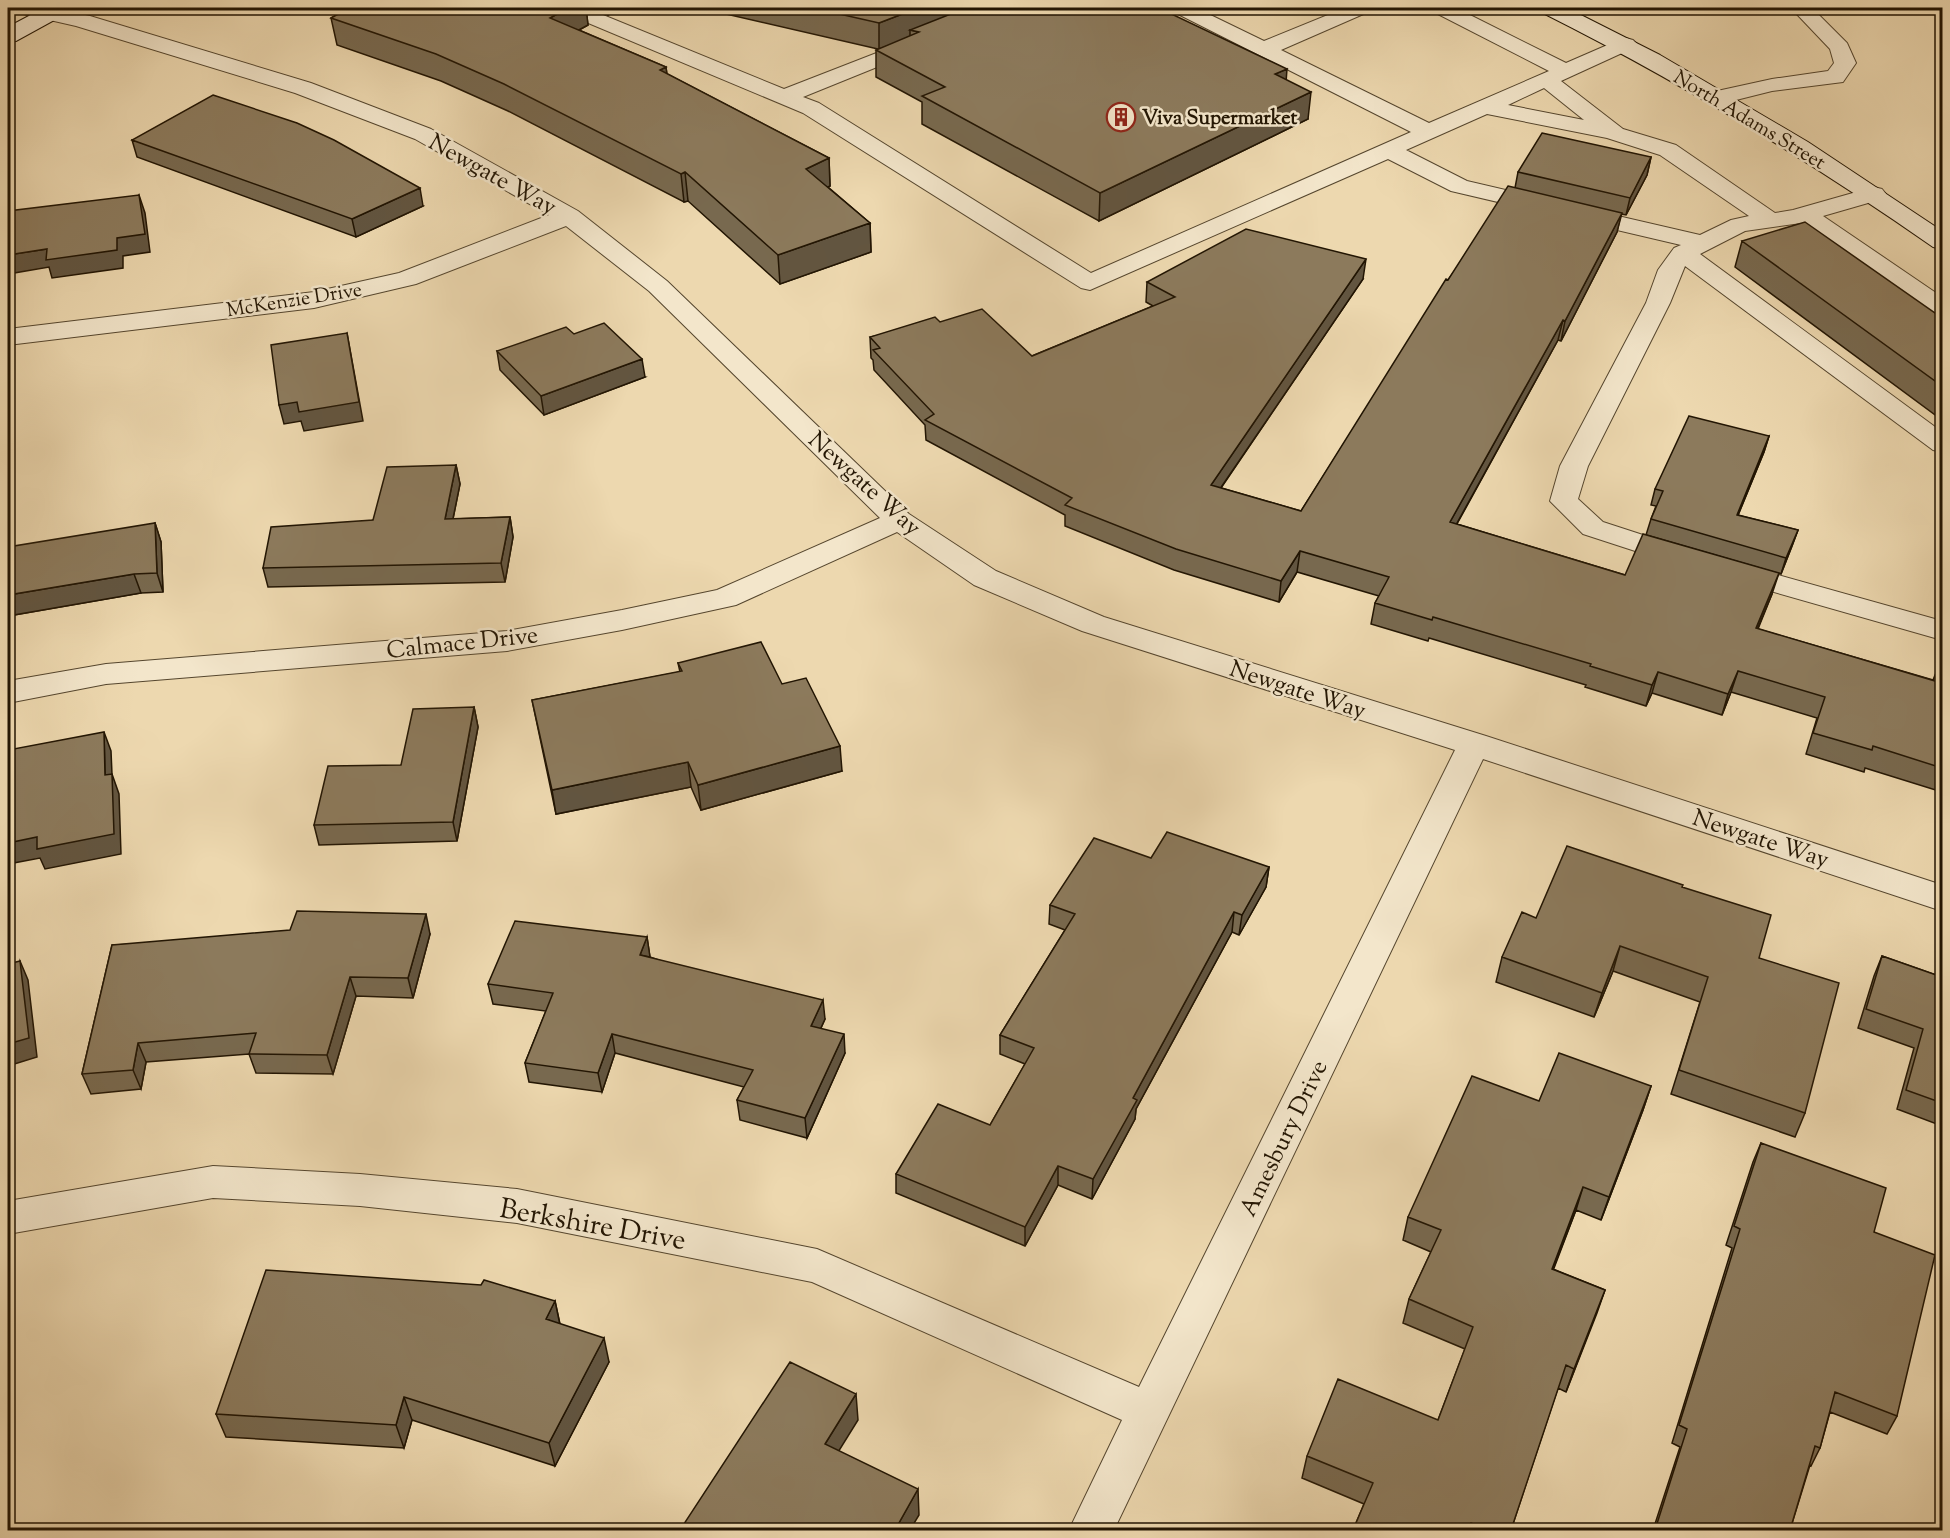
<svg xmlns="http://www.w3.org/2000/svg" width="1950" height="1538" viewBox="0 0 1950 1538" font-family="'Sorts Mill Goudy',serif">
<rect width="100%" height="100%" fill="#edd8af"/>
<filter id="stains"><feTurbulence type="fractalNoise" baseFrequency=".00333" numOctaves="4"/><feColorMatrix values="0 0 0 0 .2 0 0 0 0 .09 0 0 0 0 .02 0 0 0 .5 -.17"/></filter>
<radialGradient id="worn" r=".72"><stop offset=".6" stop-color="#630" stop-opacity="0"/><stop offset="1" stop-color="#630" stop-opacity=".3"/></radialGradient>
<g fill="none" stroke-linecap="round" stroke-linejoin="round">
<!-- lane casing -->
<g stroke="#55462e" stroke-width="2">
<path id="lane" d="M559,8h27l198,81 126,-49 7,-2 7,2 4,4 -4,4 -121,49 16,6 272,170 320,-141 -237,-120 -3,-4h25l68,33 81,-33h26l-3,4 -87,38 148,73 120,-52 -115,-59 -3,-4h25l110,55 53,-23 7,-2 7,2 4,4 -4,4 -72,33 62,48 53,16 99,68 18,-3 81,-23 8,2 4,5 -4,5 -59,17 119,81v18l-9,-2 -132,-90 -56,8 -45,23 242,178v20l-9,-2 -248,-184 -15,37 -82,163 -10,33 25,23 86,28 4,6 -4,6 -10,3 -10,-3 -86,-28 -33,-33 10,-35 86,-163 12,-33 16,-22 7,-3 -230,-54 -63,-32 -298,131 -9,-2 -278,-175 -241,-101zM1544,88l40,32 -76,-15zM1487,114l120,24 53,17 89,61 -18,4 -31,15 -233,-54 -61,-31z
M1791,8h21l35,35 9,20 -13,19 -71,9 -56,14 -8,-2 -3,-5 3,-5 64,-14 56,-8 6,-8 -4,-14z
M1735,563l207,58v19l-217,-62 -4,-6 4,-6z"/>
</g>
<!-- street casing -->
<g stroke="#55462e" stroke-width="2">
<path id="street" d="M16,8h36l38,8 221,67 120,46 147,82 89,70 242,233 87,57 108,46 382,119 456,149v26l-459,-152 -369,771h-45l53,-110 -310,-138 -295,-59 -157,-17 -147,-8 -205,36v-33l205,-35 147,8 157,15 300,60 322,138 316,-637 -373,-119 -108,-46 -77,-53 -161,73 -114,25 -115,21 -401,33 -98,19v-22l98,-17 401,-33 115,-21 95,-20 163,-72 -231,-227 -83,-65 -150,58 -102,24 -306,37v-16l306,-37 85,-19 150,-58 -134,-76 -120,-46 -219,-67 -57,-13z"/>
</g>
<!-- secondary casing -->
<g stroke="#221503" stroke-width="2">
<path id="secondary" d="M44,8h26l-3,5 -51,28 -8,1v-15z
M1540,8h27l93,47 148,87 134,89v18l-9,-2c-125,-87 -254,-166 -390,-234z"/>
</g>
<!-- lane -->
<use href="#lane" fill="#f3e6cb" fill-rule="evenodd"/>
<!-- street -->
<use href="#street" fill="#f3e6cb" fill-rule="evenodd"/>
<!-- secondary -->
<use href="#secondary" fill="#f3e6cb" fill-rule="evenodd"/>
</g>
<!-- wall -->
<path fill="#78694f" stroke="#221503" stroke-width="1.5" d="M349,8h237l2,17 -9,5 87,37 1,7 162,84 1,28 -2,1 42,36 1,29 -91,32 -92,-83 -4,1 -176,-91 -67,-30 -104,-36 -6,-27z
M590,8h31l-13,7z
M700,8h459l127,72 22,39 -209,102 -177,-97v-22l-46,-25v-27l2,-1z
M132,140l291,66 -67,31 -219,-80z
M1651,157l-4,18 -21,40 -5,-1 -4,18 -56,109 -3,-1 -101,184 168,51 147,19 -14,35 175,51 9,-22v134l-77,-24 -1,4 -58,-18 11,-36 -86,-26 -9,23 -70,-22 -6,13 -61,-19 1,-2 -157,-47 -1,3 -57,-17 4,-21 4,-7 -82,-24 -18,30 -105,-32 -109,-44v-11l-139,-75 -1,-15 -51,-55 -1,-10 -2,-2 -1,-21 70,-15 92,34 121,-50 -7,-4 1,-20 216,-3 -142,209 80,23 147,-231 67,-92 3,-16z
M1742,241l200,77v102l-207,-153z
M497,351l148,26 -101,38 -44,-45z
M1769,436l-5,16 -26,63 60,15 -6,16 -11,28 -135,-39 5,-16 5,-13 -5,-1 4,-16z
M456,465l4,19 -7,35 57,-2 3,20 -8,45 -237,5 -5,-19 110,-48z
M155,523l6,19 2,50 -22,1 -133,23z
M678,663l104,21 60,87 -141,39 -10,-23 -135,27 -24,-114 148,-28z
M474,707l4,20 -21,114 -138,4 -5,-20 87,-60z
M1151,858l118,9 -3,20 -27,48 -7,-3 -96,177 -1,10 -43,80 -34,-14 -33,61 -129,-53v-19l94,-49 35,-61 -25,-10v-19l65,-105 -16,-6 1,-19z
M1682,887l77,71 46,155 -10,24 -124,-43 29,-92 -87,-31 -19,46 -98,-35 6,-25 34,-39z
M430,934l-17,64 -57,-2 -23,78 -77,-1 -7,-19 -103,8 -5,27 -50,5 -9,-20 30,-129z
M647,937l3,20 175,62 -4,9 24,25 -38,85 -67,-18 -3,-20 7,-13 -129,-34 -13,39 -73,-10 -4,-19 21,-52 -53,-7 -5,-20z
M1882,956l60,21v149l-45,-17 17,-61 -56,-20 16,-52z
M1651,1086l-8,24 -42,110 -25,-10 -23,59 52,21 -39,102 -8,-4 -47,142h-158l11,-26 -62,-26 5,-22 131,-36 27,-71 -62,-26 6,-24 22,-47 -28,-12 5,-23 131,-116z
M1761,1143l113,89 23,184 -10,18 -57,-22 -10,36 -9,18 -1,-1 -20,65h-137l27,-83 -8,-4 60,-195 -6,-3 27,-83z
M555,1301l5,23 49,38 -54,104 -143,-46 -8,28 -178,-11 -10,-23z"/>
<!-- shaded-wall -->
<path fill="#625540" stroke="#221503" stroke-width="1.5" d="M568,8h18l2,17 -35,19 -3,-26z
M607,8h14l-13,7z
M918,8h69l-68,24 -9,-2v8l-31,11v-26z
M666,67l3,27 -9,-24z
M1287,69l-2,27 -10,-22z
M1311,92l-3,27 -209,102 1,-28z
M1651,157l-4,18 -21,40 4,-17z
M829,158l1,28 -22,11 -2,-28z
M685,172l3,29 -4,1 -3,-28z
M420,188l3,18 -67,31 -4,-18z
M139,195l6,18 5,39 -27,4v12l-71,10 -3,-11 -41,7v-19l109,-17z
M1622,213l-5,19 -56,109 4,-20z
M870,223l1,29 -91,32 -2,-29z
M1366,259l-3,20 -154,226 2,-20z
M1563,320l-5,20 -112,203 4,-21z
M347,333l16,88 -59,10 -3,-10 -17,3 -5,-19z
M642,359l3,18 -101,38 -3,-19z
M1769,436l-5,16 -32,78 5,-15z
M456,465l4,19 -11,54 -4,-19z
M510,517l3,20 -8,45 -4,-19z
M155,523l6,19 2,50 -6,-19z
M1798,530l-6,16 -11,28 5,-16z
M1300,551l-3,21 -18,30 2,-21z
M1779,573l-7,21 -23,55 7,-21z
M134,574l7,19 -133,23v-21z
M1738,671l-7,21 -9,23 6,-21z
M1658,672l-6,21 -6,13 6,-21z
M474,707l4,20 -21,114 -4,-19z
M104,732l7,19 1,23 7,20 2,60 -76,15 -5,-11 -32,6v-21l97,-68z
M840,746l2,25 -141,39 -3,-25z
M688,762l3,25 -135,27 -4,-24z
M1269,867l-3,20 -27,48 3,-20z
M1234,912l-2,20 -96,177 -1,10 -43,80 1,-20 40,-81z
M426,914l4,20 -17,64 -5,-20z
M647,937l3,20 -10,-2z
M1620,946l-7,25 -19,46 8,-24z
M20,961l8,19 9,77 -29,9v-22z
M350,977l6,19 -23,78 -6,-19z
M823,1000l2,19 -12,26 -2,-19z
M612,1034l3,19 -13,39 -4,-19z
M844,1034l1,19 -38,85 -2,-20z
M138,1043l8,19 -5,27 -8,-19z
M1651,1086l-8,24 -42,110 8,-23z
M1058,1166v19l-33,61v-19z
M1583,1187l-7,23 -31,82 7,-23z
M1605,1290l-8,23 -31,79 8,-23z
M555,1301l5,24 -14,-6z
M604,1338l5,24 -54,104 -6,-23z
M856,1394l2,26 -31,50 -2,-26z
M404,1397l8,23 -8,28 -8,-23z
M918,1489l1,26 -9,15h-15z"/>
<!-- building -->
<path fill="#8c7a5c" stroke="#221503" stroke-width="1.5" d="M349,8h219l-18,10 116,49 -6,3 169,88 -23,11 64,54 -92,32 -93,-83 -4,2 -177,-90 -68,-30 -105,-36z
M813,8h105l-39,15z
M966,8h193l128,61 -12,5 36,18 -211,101 -178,-97 23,-9 -69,-37 43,-18 -9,-2z
M213,95l84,28 37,17 86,48 -68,31 -220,-79z
M1542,133l109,24 -21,41 -112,-26z
M1508,186l114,27 -57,108 -2,-1 -113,202 175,53 18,-41 136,39 -23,55 179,53 7,-23v110l-69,-22 -1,4 -59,-17 12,-36 -87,-26 -10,23 -70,-22 -6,13 -62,-19 1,-2 -158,-47 -1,3 -57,-17 14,-26 -89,-26 -19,30 -105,-32 -111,-44 7,-7 -147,-78 9,-6 -61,-64 7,-2 -10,-11 65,-20 5,5 42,-13 50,47 143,-59 -28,-15 99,-53 120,30 -155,226 90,26 145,-232 2,1z
M139,195l6,39 -28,4v12l-71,10 1,-11 -39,6v-44z
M1805,222l137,96v68l-200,-145z
M604,323l38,36 -101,37 -44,-45 69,-24 8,7z
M347,333l12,69 -60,10 -2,-10 -18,3 -8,-60z
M1689,416l80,20 -32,79 61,15 -12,28 -135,-39 12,-28 -8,-2z
M456,465l-11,54 65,-2 -9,46 -238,5 8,-41 102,-7 14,-53z
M155,523l2,50 -23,1 -126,21v-48z
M761,642l21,42 24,-6 34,68 -142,39 -10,-23 -136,28 -20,-90 150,-29 -4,-8z
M474,707l-21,115 -139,3 14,-59 73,-1 12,-56z
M104,732l1,43 7,-1 2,60 -77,15v-12l-29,6v-93z
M1167,832l102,35 -27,48 -8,-3 -101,186 4,2 -44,79 -35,-13 -33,61 -129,-53 42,-70 52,21 44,-77 -34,-13 75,-121 -25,-9 44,-67 57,20z
M1567,846l116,39 -1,2 89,28 -12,43 80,25 -34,130 -126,-43 29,-93 -88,-31 -18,47 -100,-36 20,-45 14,6z
M297,911l129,3 -18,64 -58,-1 -23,78 -78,-1 7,-21 -118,10 -5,27 -51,4 30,-129 178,-15z
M515,921l132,16 -7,18 183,45 -12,26 33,8 -39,84 -68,-18 16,-30 -141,-36 -14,39 -73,-10 28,-70 -65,-9z
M1882,956l60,21v126l-36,-13 17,-61 -57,-20z
M20,961l9,77 -21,6v-80z
M1559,1053l92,33 -42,111 -26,-10 -31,82 53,21 -31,79 -8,-4 -55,165h-23l-17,-7 -3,7h-115l20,-47 -66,-27 31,-77 100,41 35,-93 -64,-28 32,-69 -33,-13 64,-141 67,25z
M1761,1143l125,45 -12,44 61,23 -38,161 -62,-24 -15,56 -5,-2 -25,84h-135l32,-101 -8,-4 61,-196 -6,-3z
M266,1270l215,15 3,-5 71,21 -9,18 58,19 -55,105 -145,-46 -8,28 -180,-11z
M790,1362l66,32 -31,50 93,45 -23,41h-215z"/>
<!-- icons -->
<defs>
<g id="building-ring" transform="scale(1.5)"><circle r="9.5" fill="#f3e6cb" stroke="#8f2418" stroke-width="1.5"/><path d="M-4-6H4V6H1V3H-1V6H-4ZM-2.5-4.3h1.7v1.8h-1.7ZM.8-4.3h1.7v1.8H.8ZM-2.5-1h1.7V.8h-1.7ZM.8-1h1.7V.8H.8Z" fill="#8f2418"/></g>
</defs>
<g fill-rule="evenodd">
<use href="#building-ring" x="1121" y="117"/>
</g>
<g text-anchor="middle" stroke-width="5" stroke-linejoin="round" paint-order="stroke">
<!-- far-poi labels -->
<g font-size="20" font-weight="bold" fill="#221503" stroke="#f3e6cb" text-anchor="start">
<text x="1142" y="124">Viva Supermarket</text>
</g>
<!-- far-street labels -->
<g font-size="20" fill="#221503" stroke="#f3e6cb">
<text transform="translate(1750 119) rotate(31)" y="7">North Adams Street</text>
<text transform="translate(294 299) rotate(-9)" y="7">McKenzie Drive</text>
</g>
<!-- street labels -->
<g font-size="24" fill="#221503" stroke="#f3e6cb">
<text transform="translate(493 174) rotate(29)" y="8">Newgate Way</text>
<text transform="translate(865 483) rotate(42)" y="8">Newgate Way</text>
<text transform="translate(462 642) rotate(-6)" y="8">Calmace Drive</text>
<text transform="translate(1298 689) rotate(18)" y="8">Newgate Way</text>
<text transform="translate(1761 838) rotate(18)" y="8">Newgate Way</text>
<text transform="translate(1283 1138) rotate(-64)" y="8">Amesbury Drive</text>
</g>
<!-- near-street labels -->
<g font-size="28" fill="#221503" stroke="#f3e6cb">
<text transform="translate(593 1223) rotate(10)" y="10">Berkshire Drive</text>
</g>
</g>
<!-- margin -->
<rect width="1950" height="1538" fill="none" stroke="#edd8af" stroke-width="30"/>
<rect x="9" y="9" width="1932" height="1520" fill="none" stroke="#221503" stroke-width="3"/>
<rect x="15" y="15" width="1920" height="1508" fill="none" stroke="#221503" stroke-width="1.5"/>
<rect width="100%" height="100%" filter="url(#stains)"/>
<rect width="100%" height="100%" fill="url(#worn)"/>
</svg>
